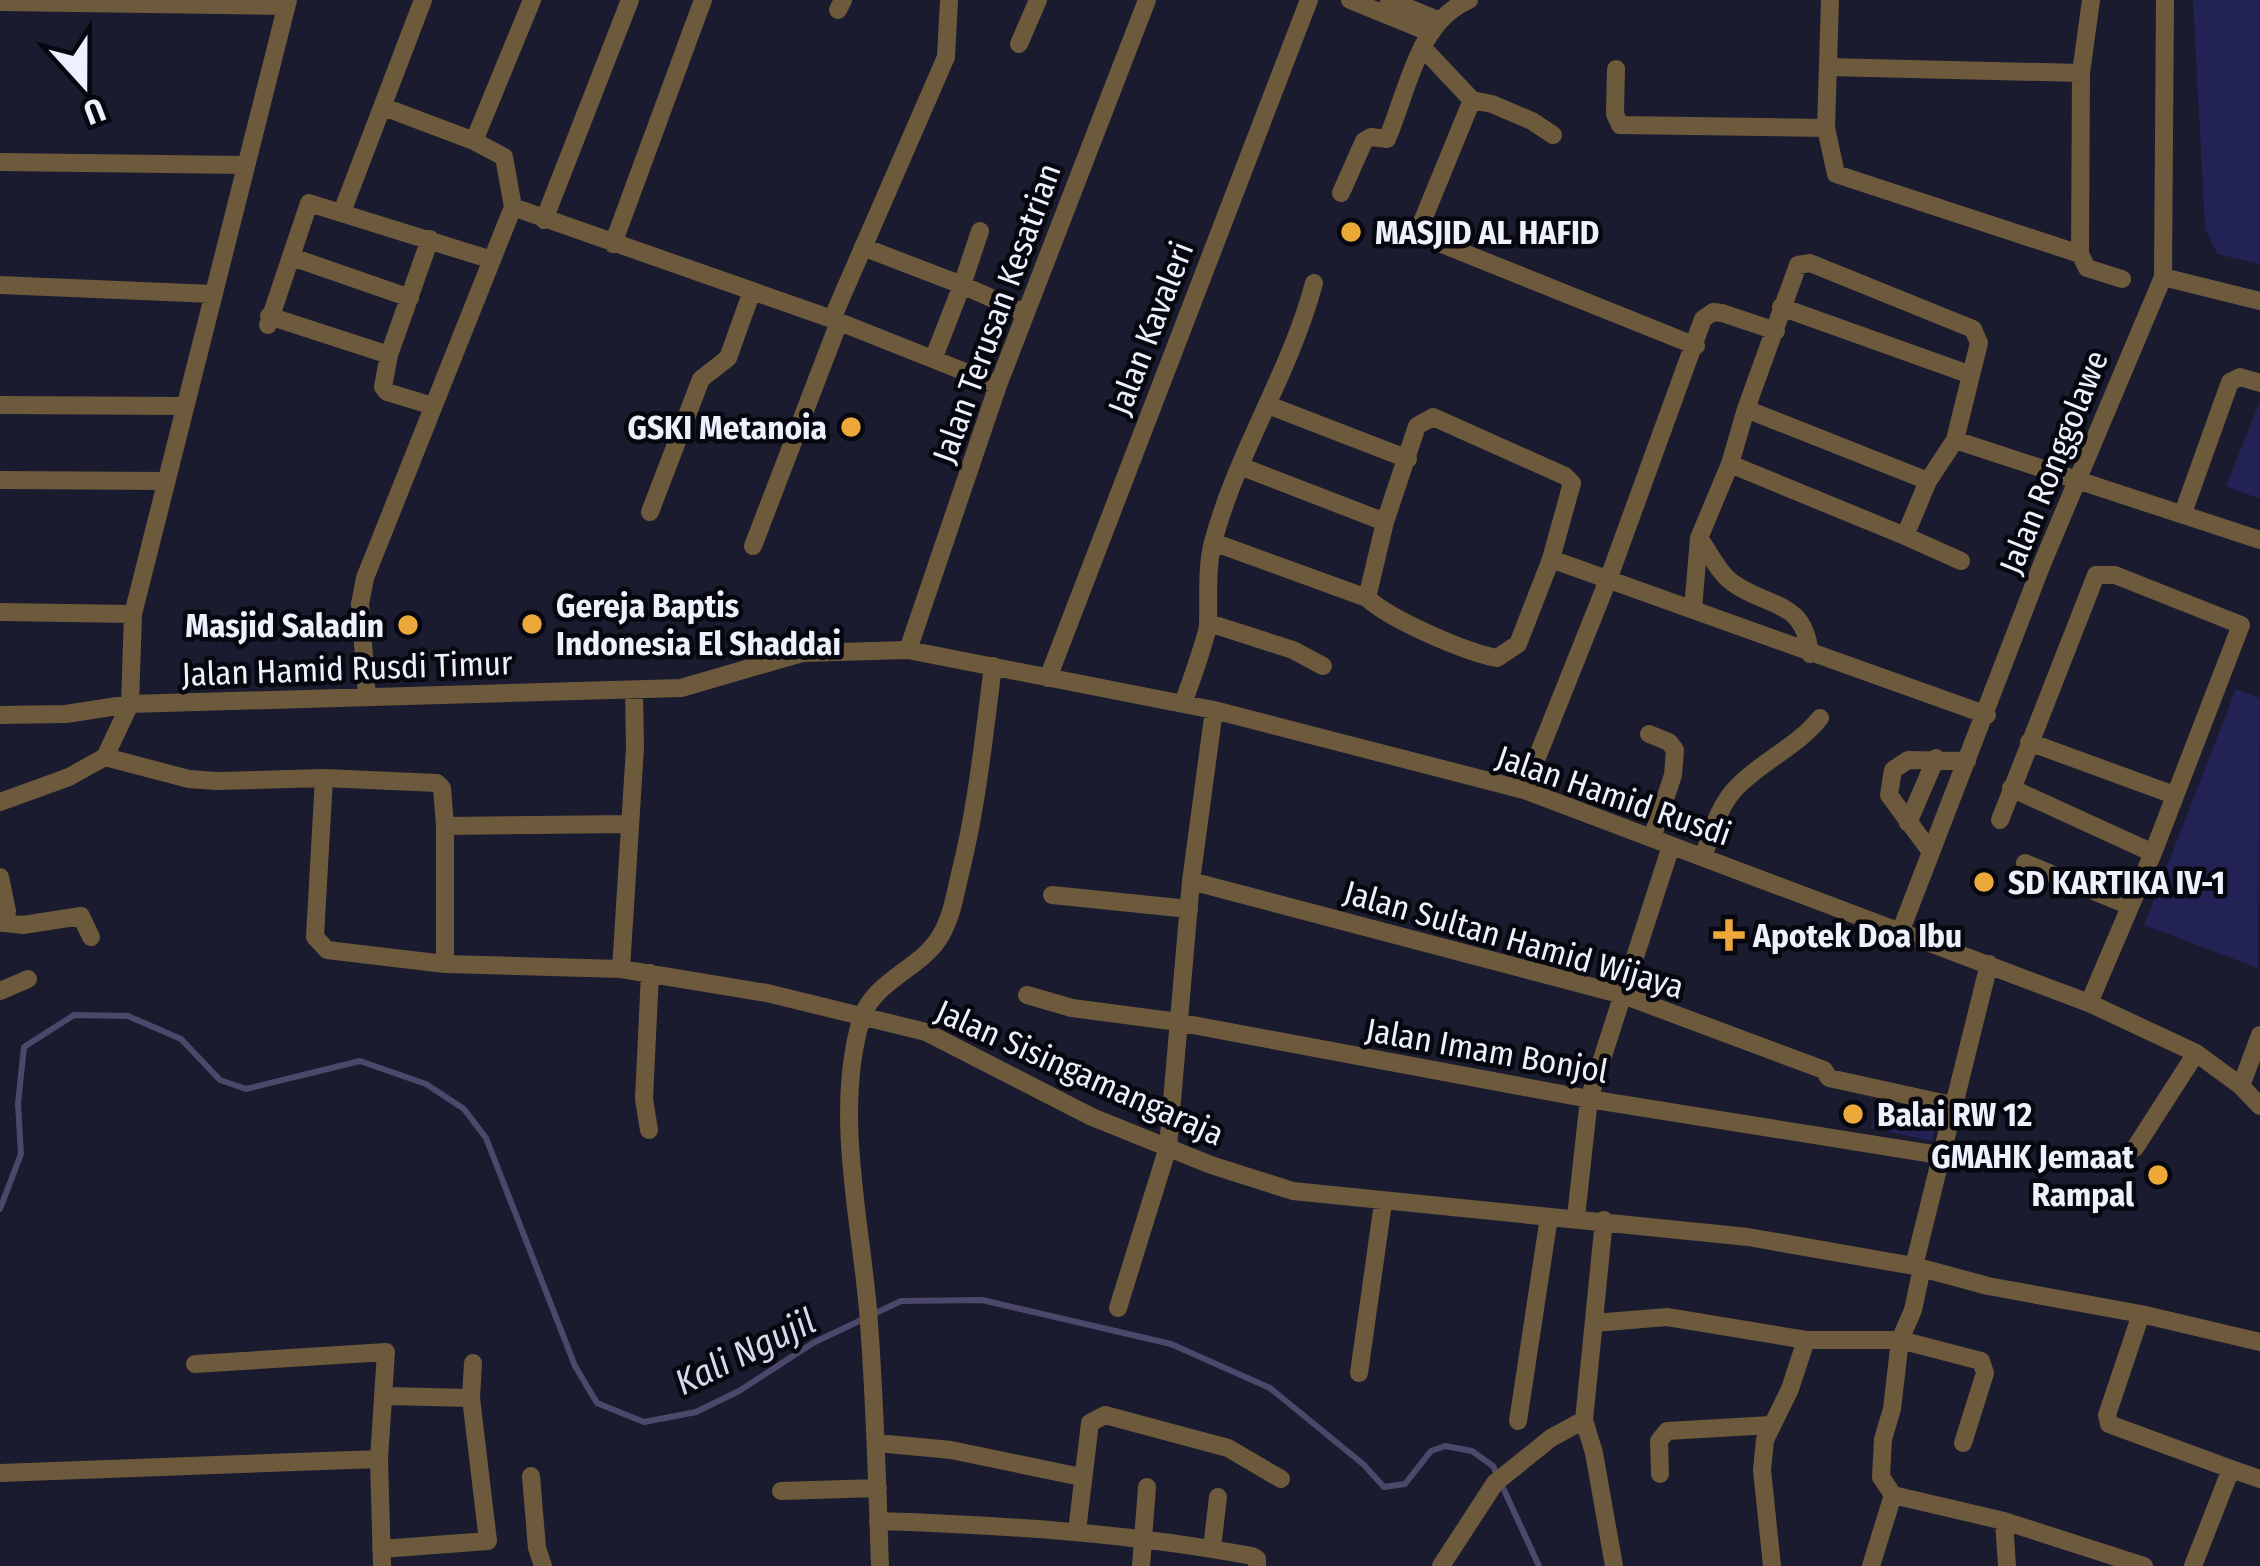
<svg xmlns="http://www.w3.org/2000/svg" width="2260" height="1566" viewBox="0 0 2260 1566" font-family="'Fira Sans Condensed',sans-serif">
<rect width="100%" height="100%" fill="#1a1b2e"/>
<!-- park -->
<path fill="#232255" d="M2193,0h67v264l-43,-10 -12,-26z
M2260,401v98l-34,-13z
M2236,689l24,9 -2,270 -114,-43z
M1876,1103l62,13 -6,25 -61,-13z"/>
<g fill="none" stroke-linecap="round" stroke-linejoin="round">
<!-- stream -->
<path stroke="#4c486b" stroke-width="6" d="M0,1209l21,-55 -3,-50 6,-57 50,-32 54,1 53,23 39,41 26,9 114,-28 66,23 38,25 22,29 89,228 22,37 47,19 52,-10 43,-21 74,-48 88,-42 81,-1 189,44 99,44 93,76 21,23 21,-3 26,-33 14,-5 27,5 21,15 46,100"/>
<!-- minor -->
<path stroke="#6d593c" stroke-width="18" d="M1350,0l81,33
M1389,0l49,20
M1830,0l-4,128 10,46 244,80 7,14 35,11
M0,2l286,4
M838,10l5,-10
M1019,44l19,-44
M1422,47l50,53 20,4 40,17 21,14
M1828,67l253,6
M1616,69l-1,45 5,11 206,3
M1472,100l-52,127 2,9 274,110
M474,141l58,-141
M0,162l246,3
M1341,193l23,-52 7,-4 16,2c21,-48 30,-117 82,-139
M513,207l319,112 166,66
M342,212l81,-212
M544,220l86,-220
M980,231l-18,54 63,28
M430,239l-41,116 -6,32 4,5 46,14
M613,244l90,-244
M863,247l99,38 -28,72
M2080,254l1,-181 10,-73
M292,257l118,41
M2163,277l97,24
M0,285l213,9
M269,316l120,39
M832,319l114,-262 3,-57
M268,325l41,-122 180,56
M0,405l185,1
M1268,405l140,54
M1746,409l182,72
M1433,417l132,59 7,7 -21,76 -33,85 -21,14c-32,-6 -106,-38 -130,-60l18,-76 32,-96z
M1955,440l305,100
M1730,464l175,72 23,-55 27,-41 16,-65 -190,-68
M1240,466l145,56
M0,480l166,1
M650,512l51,-133 27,-21 24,-67
M2183,513l47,-131 10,-5 20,6
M1905,536l56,25
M1699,538c11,15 21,38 37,47 36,24 68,15 74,69
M1213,542l154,56
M753,546l86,-224
M1551,559l436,156
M1693,609l6,-71 31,-74 16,-55 52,-144 12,-2 163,66 6,14 -8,32
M0,612l133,2
M1209,623l84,27 30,16
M908,650l90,-265 149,-385
M1048,678l261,-678
M367,697l-7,-93 5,-26 148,-371 -9,-50 -30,-16 -90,-34
M1183,703c5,-13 25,-69 25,-79 1,-27 -2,-54 5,-82 24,-90 77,-169 101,-259
M130,704l3,-90 155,-614
M0,715l66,-1 64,-10 551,-16 121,-35 106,-3 306,60 310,80 565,213 107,50 45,33 19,20
M1649,734l20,8 6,8 -2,25 -21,63
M2029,742l145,53
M105,757l84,22 27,2 108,-3 113,5 5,5 3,38 185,-2
M324,778l-9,159 12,13 118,14 176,5 146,24 159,39 166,85 119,48 82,26 455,46 166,29 74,20 153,28 119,28
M2011,788l142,65
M1524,790l84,-210 95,-261 10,-7 9,1 54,18
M0,802l69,-25 36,-20 25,-53
M2000,820l96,-245h19l126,50 -88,228 -64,150
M1908,823l28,-65
M445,826v138
M1931,852l-42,-57 4,-25 15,-10 59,1
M1703,857c9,-24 15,-51 34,-70 26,-27 60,-40 83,-69
M2025,863l105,43
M0,877l7,34 -2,12h-5
M1191,881l432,114 201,75 5,8 123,27
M1052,895l137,14
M5,923l18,2 58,-9 10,21
M1901,930l141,-366 121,-287 2,-277
M621,969l14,-221 -1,-58
M0,991l28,-12
M1027,995l45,13 99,13 418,78 350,56
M2241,1086l19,-51
M649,1130l-5,-31 6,-126
M2135,1148l61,-95
M1576,1217l13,-118 82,-253
M1914,1266l75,-302
M1118,1308l50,-161 23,-266 23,-171
M2141,1314l-34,101 2,9 122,45
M1594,1323l73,-6 139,23
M195,1364l191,-12 -7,107 3,107
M1359,1373l24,-170
M386,1396l85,2
M1584,1420l10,33 20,113
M1518,1421l31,-204
M877,1443l74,7 130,27
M0,1473l379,-14
M1660,1474l-1,-33 8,-10 104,-6
M531,1476l6,72 6,18
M781,1491l97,-3
M1893,1495l111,26 140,45
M878,1521c126,4 250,12 374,35l5,3v7
M2004,1521l3,45
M1077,1531l13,-108 15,-8 123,33 53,31
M1212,1548l6,-51
M381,1549l107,-8 -17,-143 2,-35
M880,1566c-3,-85 -5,-170 -12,-256 -8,-93 -34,-198 -7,-290 12,-40 61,-51 80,-85 11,-19 14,-41 19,-61 17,-68 24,-138 33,-208
M1141,1566l6,-79
M1441,1566l54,-83 56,-45 33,-18 20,-200
M1772,1566l-10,-96 3,-30 25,-51 16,-49h94l81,21 4,12 -22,70
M1871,1566l22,-71 -12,-18 2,-38 9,-30 8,-69 13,-30 9,-42
M2193,1566l38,-97 29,10"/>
</g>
<!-- markers -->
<g fill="#eca93a" stroke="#06070f" stroke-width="4.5">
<circle cx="1351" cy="232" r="12"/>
<circle cx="851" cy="427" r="12"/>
<circle cx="532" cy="624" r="12"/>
<circle cx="408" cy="625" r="12"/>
<circle cx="1984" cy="882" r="12"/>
<path d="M1723 917h12v12h12v12h-12v12h-12v-12h-12v-12h12z"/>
<circle cx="1853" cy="1114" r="12"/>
<circle cx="2158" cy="1175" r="12"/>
</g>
<g text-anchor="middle" stroke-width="9" stroke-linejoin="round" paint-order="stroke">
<!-- poi labels -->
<g font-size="33" font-weight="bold" fill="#eef0fd" stroke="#06070f" text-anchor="start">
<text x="1375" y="244">MASJID AL HAFID</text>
<text x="827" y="439" text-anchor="end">GSKI Metanoia</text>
<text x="556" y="617">Gereja Baptis<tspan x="556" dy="38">Indonesia El Shaddai</tspan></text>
<text x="384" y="637" text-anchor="end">Masjid Saladin</text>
<text x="2008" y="894">SD KARTIKA IV-1</text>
<text x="1753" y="947">Apotek Doa Ibu</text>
<text x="1877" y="1126">Balai RW 12</text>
<text x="2134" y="1168" text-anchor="end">GMAHK Jemaat<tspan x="2134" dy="38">Rampal</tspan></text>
</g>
<!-- street labels -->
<g font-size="33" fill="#eef0fd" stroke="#06070f">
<text transform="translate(996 313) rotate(-70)" y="12">Jalan Terusan Kesatrian</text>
<text transform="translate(1150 328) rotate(-69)" y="12">Jalan Kavaleri</text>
<text transform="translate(2053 462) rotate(-68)" y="12">Jalan Ronggolawe</text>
<text transform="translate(347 668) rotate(-2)" y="12">Jalan Hamid Rusdi Timur</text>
<text transform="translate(1614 795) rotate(19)" y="12">Jalan Hamid Rusdi</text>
<text transform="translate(1514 939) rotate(16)" y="12">Jalan Sultan Hamid Wijaya</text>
<text transform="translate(1487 1050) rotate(10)" y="12">Jalan Imam Bonjol</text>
<text transform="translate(1080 1072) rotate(24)" y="12">Jalan Sisingamangaraja</text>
</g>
<!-- water labels -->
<g font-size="36" font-style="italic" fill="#d6d8ed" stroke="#06070f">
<text transform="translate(745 1351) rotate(-26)" y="13">Kali Ngujil</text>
</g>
</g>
<!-- north arrow -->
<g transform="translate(84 84) rotate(159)" stroke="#06070f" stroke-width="9" paint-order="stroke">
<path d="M0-9L21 45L0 30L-21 45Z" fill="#eef0fd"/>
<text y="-18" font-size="33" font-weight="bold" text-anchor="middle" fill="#eef0fd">U</text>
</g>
</svg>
